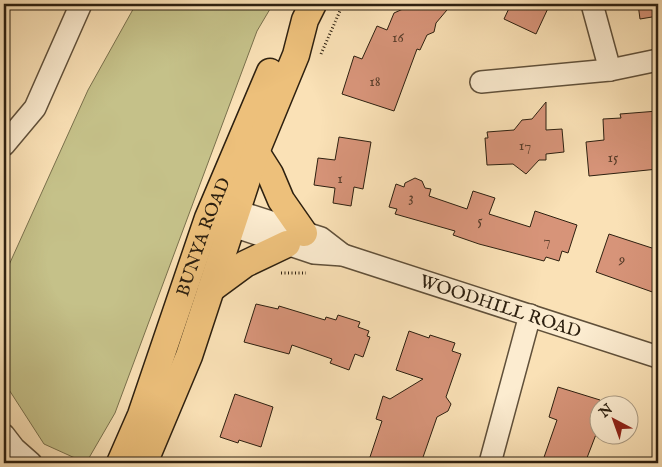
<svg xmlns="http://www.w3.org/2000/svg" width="662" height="467" viewBox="0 0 662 467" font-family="'IM FELL English',serif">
<rect width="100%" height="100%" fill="#fae1b6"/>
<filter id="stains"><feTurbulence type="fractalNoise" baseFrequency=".004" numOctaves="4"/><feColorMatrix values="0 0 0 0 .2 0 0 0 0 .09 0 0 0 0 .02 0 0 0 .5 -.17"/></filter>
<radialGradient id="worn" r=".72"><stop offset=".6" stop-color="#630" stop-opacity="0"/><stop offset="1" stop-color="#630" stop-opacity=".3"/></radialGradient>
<!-- green -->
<path fill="#c5c189" stroke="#79704c" d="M136,4h137l-16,27 -142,382 -29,50 -42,-19 -40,-62v-106l84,-186z"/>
<!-- building -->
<path fill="#d79479" stroke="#2d2010" d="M414,4h38l-16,19 -2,9 -7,3 -7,15 -3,-1 -23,62 -52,-17 12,-38 8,3 15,-33 10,4 7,-17z
M511,4h39l-14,30 -32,-15z
M638,4h20v12l-18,3z
M546,102v28l16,-1 2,23 -18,2v6h-7l-13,14 -13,-10 -26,1 -2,-27h3l-1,-6 27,-2 8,-10 10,-1z
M658,111v58l-69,7 -3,-34 18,-2 -1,-21 18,-1 -1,-4z
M339,137l32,5 -8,47 -9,-2 -3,19 -18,-3 2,-15 -21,-3 4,-27 17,2z
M415,178l7,3 3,7 6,1 -2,7 38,13 6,-18 22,7 -6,16 41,13 5,-16 42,14 -9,28 -6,-2 -3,10 -13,-4 -2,4 -65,-17 -26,-9 2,-4 -60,-17 2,-5 -8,-2 7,-23 8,3 1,-4z
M609,234l49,16v44l-62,-22z
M256,304l22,5 1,-3 46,14 1,-3 10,3 2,-5 22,7 -2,5 11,4 -2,5 3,1 -7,20 -8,-3 -6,16 -19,-7 2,-4 -40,-14 -3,9 -45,-12z
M409,331l20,7 1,-3 25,8 -3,8 9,3 -15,43 5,7 -3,7 -11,6 -16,46h-53l14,-42 -6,-2 7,-23 7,3 33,-20 -27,-9z
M558,387l42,13v24l-15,39h-43l15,-43 -8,-3z
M235,394l38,13 -12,40 -22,-7 -1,3 -18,-6z"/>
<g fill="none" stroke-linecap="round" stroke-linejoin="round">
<!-- minor casing -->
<g stroke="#60503a" stroke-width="24">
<g id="minor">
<path d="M592,4l18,66"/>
<path d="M481,82l129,-12 48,-10"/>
<path d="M4,145l31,-37 46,-104"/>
<path d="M221,206l100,32 22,17"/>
<path id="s1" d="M218,221l96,32 29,2 315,102"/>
<path d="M4,435l10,13 17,15"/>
<path d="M490,463l40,-148"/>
</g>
</g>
<!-- major casing -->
<g stroke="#2d2010" stroke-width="29">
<g id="major">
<path d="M256,152l14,22 11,26 23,33"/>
<path d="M211,289l34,-25 42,-20"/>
<path id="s2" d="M120,463l21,-48 67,-197 62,-146"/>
<path d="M144,463l45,-107 67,-204 40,-97 9,-35 8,-16"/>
</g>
</g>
<!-- path -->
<path stroke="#2d2010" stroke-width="3" stroke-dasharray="1 2.5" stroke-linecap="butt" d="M321,54l22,-50
M281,273h25"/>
<!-- minor -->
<use href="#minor" stroke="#fcecd0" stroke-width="21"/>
<!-- major -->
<use href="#major" stroke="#edc07b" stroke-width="26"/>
</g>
<g text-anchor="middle" stroke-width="4.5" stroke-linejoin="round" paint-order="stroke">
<!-- number labels -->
<g font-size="15" fill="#583d2a">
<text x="398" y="42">16</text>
<text x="375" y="86">18</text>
<text x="525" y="150">17</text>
<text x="613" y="162">15</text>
<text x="340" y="183">1</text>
<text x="411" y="202">3</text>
<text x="480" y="225">5</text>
<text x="547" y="245">7</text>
<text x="622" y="264">9</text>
</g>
<!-- street labels -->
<g font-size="18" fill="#2d2010" stroke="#fcecd0">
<text dy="6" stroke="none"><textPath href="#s2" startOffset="241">BUNYA ROAD</textPath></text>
<text dy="6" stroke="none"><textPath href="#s1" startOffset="296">WOODHILL ROAD</textPath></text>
</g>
</g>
<!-- margin -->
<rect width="662" height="467" fill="none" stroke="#fae1b6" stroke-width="20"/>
<rect x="5" y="5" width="652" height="457" fill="none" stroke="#2d2010" stroke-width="2.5"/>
<rect x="10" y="10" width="642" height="447" fill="none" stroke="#2d2010"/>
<!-- north arrow -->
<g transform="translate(614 420) rotate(319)"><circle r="24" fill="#fcecd0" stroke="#a99a83"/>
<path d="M0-4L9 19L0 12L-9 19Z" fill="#8f2418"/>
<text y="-8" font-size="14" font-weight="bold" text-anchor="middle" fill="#2d2010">N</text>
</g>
<rect width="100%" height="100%" filter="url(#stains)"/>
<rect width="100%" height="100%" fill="url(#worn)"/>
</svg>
